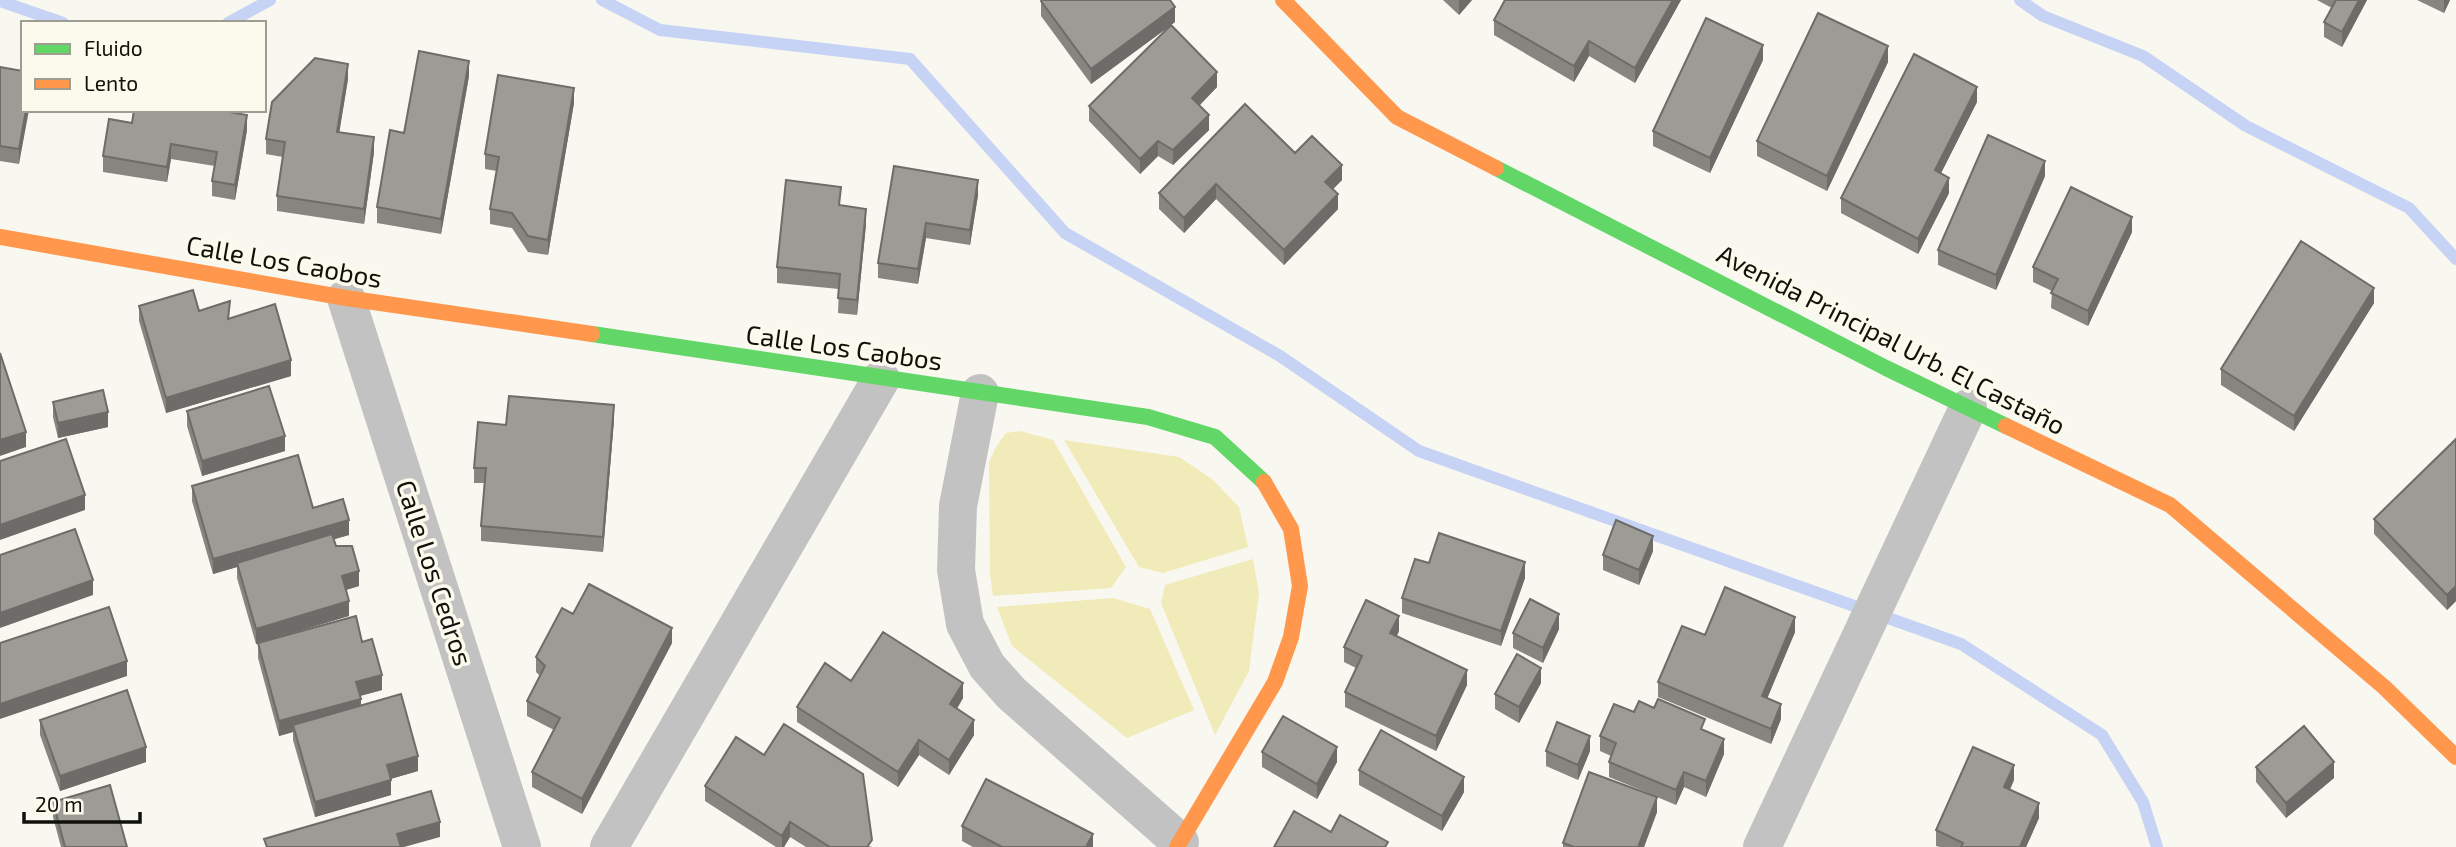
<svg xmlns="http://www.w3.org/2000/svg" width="2456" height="847" viewBox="0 0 2456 847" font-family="'Exo 2',sans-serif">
<rect width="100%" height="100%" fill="#f8f7f0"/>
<!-- green -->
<path fill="#f1ebb9" d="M1020,431l33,9 73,127 -15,21 -118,8 -3,-21 -1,-113 7,-15 10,-14z
M1064,440l115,17 33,22 27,28 9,40 -85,26 -24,-6z
M1253,559l6,34 -10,78 -34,64 -54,-132 4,-18z
M1113,598l37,11 44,101 -67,28 -115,-92 -15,-39z"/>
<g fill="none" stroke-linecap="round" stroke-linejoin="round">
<!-- stream -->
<path stroke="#c7d3f4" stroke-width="12" d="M602,0l58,30 250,29 155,174 215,123 139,95 542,193 141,91 41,67 14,45
M2020,0l23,16 100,40 103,70 163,82 47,51
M0,1l63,22
M228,23l42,-23"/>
<!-- street -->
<path stroke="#c2c2c3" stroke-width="38" d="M346,298l176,549
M980,393l-22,113 -2,64 9,54 22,42 24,27 169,149
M609,847l272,-468
M1762,847l206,-439"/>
<!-- fast -->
<path stroke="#63d668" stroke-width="16" d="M1496,168l390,200 120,58
M592,334l556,83 67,20 49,45"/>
<!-- slow -->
<path stroke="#ff974d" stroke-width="16" d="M1283,0l114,117 99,51
M0,237l346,61 246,36
M2006,426l164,79 214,182 72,70
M1177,847l98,-165 16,-45 9,-51 -9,-57 -27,-47"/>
</g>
<!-- wall -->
<path fill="#868580" d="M1443,0h29l-13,15z
M1505,0h176l-46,83 -46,-27 -15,26 -80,-47v-15z
M2317,0h50l-25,47 -18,-10v-15l8,-14z
M2417,0h33l-6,13z
M1041,1l134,21 -4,3 46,62 -18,19 10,24 -36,35 -15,-9 -18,18 -51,-53v-15l81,-80 -79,58 -50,-68z
M1763,60l-53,113 -57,-27v-15z
M1888,62l-61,129 -70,-35v-15z
M0,67l23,4 -4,93 -19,-3z
M469,76l-28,158 -64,-11v-16z
M348,79l-9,53 35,20 -10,72 -87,-13v-15l6,-39 -17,-3v-15z
M1977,102l-36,71 8,20 -31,61 -77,-41v-15z
M574,103l-26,152 -20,-3 -16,-24 -22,-4v-15l7,-38 -12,-2v-15z
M132,123l115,7 -12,70 -23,-4v-15l3,-15 -44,-7 -4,23 -64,-10v-16z
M1295,153l47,27 -9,9 5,20 -54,56 -68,-66 -32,34 -25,-24v-16z
M894,166l84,29 -8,50 -44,-7 -8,46 -40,-6v-15z
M2045,176l-49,114 -58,-25v-15z
M841,206l25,18 -9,91 -19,-2 1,-24 -62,-6v-16z
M2132,232l-44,94 -37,-18 1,-17 -19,-9v-15z
M2374,303l-80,128 -73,-46v-16z
M139,306l60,5 31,7 61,58 -125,37 -27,-92z
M53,402l55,25 -50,11 -5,-21z
M187,411l98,40 -83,25 -15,-50z
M614,420l-11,132 -122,-11v-15l3,-43h-10v-15l32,-43z
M2456,439v162l-9,9 -73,-76v-15z
M192,486l121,22 36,27 -15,4 2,7 23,40 -13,4 3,26 -68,20 81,6 20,48 -22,6 1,10 57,65 -28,8 1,16 -76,22 -22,-77v-8l-14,4 -21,-78v-14h-2l-19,-66v-11l-24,7 -21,-73z
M1653,551l-14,34 -36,-15v-15z
M1429,563l96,15 -24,68 -99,-33v-15z
M573,614l99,29 -90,171 -50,-27v-15l22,-42 -27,-14v-15l13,-25 -4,-4v-15z
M1559,629l-16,34 -30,-15v-15z
M1399,631l-2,5 70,49 -31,66 -91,-44v-15l11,-24 -12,-6v-15z
M1795,632l-28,66 14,21 -10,25 -113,-47v-15l47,-47z
M851,681l112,17 -6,11 17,26 -25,40 -30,-20 -21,32 -101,-65v-15z
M1541,683l-22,40 -24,-14v-15z
M1634,712l71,19 19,23 -18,43 -22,-10 -8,18 -19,-8v15l-13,35h-81v-4l90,-48 -44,-18v-15l2,-6 -11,-5v-15z
M40,720l106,42 -86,29 -20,-56z
M1546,751h44l-12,29 -32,-14z
M1262,752l75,10 -20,37 -55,-32z
M2256,767l78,11 -48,40 -30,-36z
M1359,770l105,22 -22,39 -83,-46z
M2014,780l-4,10 29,28 -13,29h-86l-4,-1v-16z
M705,786l167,61h-66l-16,-10 -6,10h-8l-71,-46z
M53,802l74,45h-66l-8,-30z
M962,826l131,21h-120l-11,-6z"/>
<!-- shaded-wall -->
<path fill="#6d6c68" d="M1459,0h13l-13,15z
M1673,0h8l-46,83v-15z
M2359,0h8l-25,47v-15z
M2444,0h6l-6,13z
M1175,7v15l-84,62v-15z
M1589,41v15l-15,26v-16z
M1763,45v15l-53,113v-15z
M1888,46v16l-61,129v-15z
M469,61v15l-28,158v-15z
M348,64v15l-11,68v-15z
M1217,72v15l-25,26v-15z
M1977,87v15l-42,83v-15z
M574,88v15l-26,152v-15z
M26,110h3l-10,54v-15z
M247,115v15l-12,70v-15z
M1209,115v15l-36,35v-15z
M374,137v15l-10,72v-15z
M1158,141v15l-18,18v-15z
M171,144v15l-4,23v-15z
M2045,161v15l-49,114v-15z
M1342,165v15l-17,17v-15z
M1949,178v15l-31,61v-15z
M978,180v15l-8,50v-15z
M1216,184v15l-32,34v-15z
M1338,194v15l-54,56v-15z
M866,209v15l-9,91v-15z
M2132,217v15l-44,94v-15z
M926,223v15l-8,46v-15z
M2374,288v15l-80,128v-15z
M291,360v16l-125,37v-15z
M614,405v15l-11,132v-15z
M108,412v15l-50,11v-15z
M26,432v15l-26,9v-16z
M285,436v15l-83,25v-15z
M85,495v15l-85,30v-15z
M349,520v15l-111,32 -1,-4v4l-24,7v-15z
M1653,536v15l-14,34v-15z
M1525,562v16l-24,68v-15z
M359,571v15l-17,5v-15z
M93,580v15l-93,33v-15z
M2456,586v15l-9,9v-15z
M349,601v15l-93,28v-15z
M1559,614v15l-16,34v-15z
M1399,616v15l-9,17v-15z
M1795,617v15l-33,79v-15z
M672,628v15l-90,171v-15z
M127,661v15l-127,43v-15z
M1541,668v15l-22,40v-16z
M1467,670v15l-31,66v-15z
M382,675v15l-26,7v-15z
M963,683v15l-13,21v-15z
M361,699v16l-68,10v7l-14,4v-15z
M1781,704v15l-10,25v-15z
M974,720v15l-25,40v-15z
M1590,736v15l-12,29v-15z
M1724,739v15l-18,43v-16z
M919,740v15l-21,32v-15z
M146,747v15l-86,29v-15z
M1337,747v15l-20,37v-15z
M418,756v15l-31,9v-15z
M2334,762v16l-48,40v-15z
M2014,765v15l-10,22v-15z
M1684,772v15l-8,18v-15z
M1464,777v15l-22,39v-15z
M391,780v15l-76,22v-15z
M1657,797v15l-13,35h-6z
M2039,803v15l-13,29h-6z
M440,822v15l-36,10h-7v-13z
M790,822v15l-6,10h-2v-11z
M1093,834v13h-7z"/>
<!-- building -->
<path fill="#9c9b95" stroke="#6d6c68" stroke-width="2" d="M1042,0h128l5,7 -84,62 -50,-68z
M1505,0h168l-38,68 -46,-27 -15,25 -80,-46z
M2336,0h23l-17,32 -18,-10z
M1818,13l70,33 -61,130 -70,-35z
M1706,18l57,27 -53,113 -57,-27z
M1171,25l46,47 -25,26 17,17 -36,35 -15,-9 -18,18 -51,-53z
M419,51l50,10 -28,158 -64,-12 13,-77 14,3z
M1914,54l63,33 -42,83 14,8 -31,61 -77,-41z
M315,58l33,6 -11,68 37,5 -10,72 -87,-13 8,-54 -19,-3 6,-37z
M0,67l23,4v39h3l-7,39 -19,-3z
M498,75l76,13 -26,152 -20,-4 -16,-23 -22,-4 9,-52 -14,-3z
M1245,104l50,49 17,-17 30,29 -17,17 13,12 -54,56 -68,-66 -32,34 -25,-25z
M134,110h83l30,5 -12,70 -23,-4 5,-29 -46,-8 -4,23 -64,-11 6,-37 23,4z
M1988,135l57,26 -49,114 -58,-25z
M894,166l84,14 -8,50 -44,-7 -8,46 -40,-6z
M786,180l55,7 -2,18 27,4 -9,91 -19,-2 2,-24 -63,-7z
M2071,187l61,30 -44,94 -37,-18 7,-14 -25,-12z
M2301,241l73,47 -80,128 -73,-47z
M193,290l6,21 31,-10 -2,18 47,-15 16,56 -125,38 -27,-92z
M0,353l26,79 -26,8z
M269,386l16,50 -83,25 -15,-50z
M103,390l5,22 -50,11 -5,-21z
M509,396l105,9 -11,132 -122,-11 5,-58h-12l4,-46 28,3z
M66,439l19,56 -85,30v-64z
M2456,439v147l-9,9 -73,-76z
M298,455l15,53 30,-9 6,21 -136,39 -21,-73z
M1616,520l37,16 -14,34 -36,-15z
M75,529l18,51 -93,33v-58z
M1439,533l86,29 -24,69 -99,-33 13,-39 14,4z
M332,534l4,12h16l7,25 -17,5 7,25 -93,28 -19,-66z
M589,584l83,44 -90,171 -50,-27 28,-54 -33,-17 18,-35 -9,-9 26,-49 11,6z
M1725,587l70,30 -33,79 19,8 -10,25 -113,-47 24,-56 23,9z
M1530,599l29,15 -16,34 -30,-15z
M1366,600l33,16 -9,17 77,37 -31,66 -91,-44 17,-36 -18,-9z
M109,607l18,54 -127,43v-61z
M356,616l6,26 10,-3 10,36 -26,7 5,17 -82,22 -21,-78z
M883,632l80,51 -13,21 24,16 -25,40 -30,-20 -21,32 -101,-65 28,-44 26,18z
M1517,654l24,14 -22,39 -24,-13z
M127,690l19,57 -86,29 -20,-56z
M401,694l17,62 -31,9 4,15 -76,22 -22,-77z
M1658,699l47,20 -4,10 23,10 -18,42 -22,-9 -8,18 -67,-28 7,-19 -16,-7 14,-32 20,8 5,-11 15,7z
M1283,716l54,31 -20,37 -55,-32z
M1557,722l33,14 -12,29 -32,-14z
M784,724l79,50 9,66 -5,7h-37l-40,-25 -8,14 -77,-50 31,-49 28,18z
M2304,726l30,36 -48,41 -30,-36z
M1381,730l83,47 -22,39 -83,-46z
M1973,747l41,18 -10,22 35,16 -19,44h-59l2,-4 -27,-13z
M1589,772l68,25 -19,50h-64l-11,-4z
M986,779l107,55 -7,13h-84l-40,-21z
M110,785l17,62h-62l-12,-45z
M431,791l9,31 -43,12 4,13h-134l-3,-8z
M1294,811l37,21 9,-17 48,27 -3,5h-111z"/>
<g text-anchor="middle" stroke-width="7" stroke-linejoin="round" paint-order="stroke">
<!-- street labels -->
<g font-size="26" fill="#11110c" stroke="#fbfaec">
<text transform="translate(284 262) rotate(10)" y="9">Calle Los Caobos</text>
<text transform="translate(1891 340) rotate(27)" y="9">Avenida Principal Urb. El Castaño</text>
<text transform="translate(844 348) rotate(8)" y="9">Calle Los Caobos</text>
<text transform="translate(434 573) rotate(72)" y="9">Calle Los Cedros</text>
</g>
</g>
<!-- legend -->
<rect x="21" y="21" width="245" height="91" fill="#fbfaec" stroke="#9d9d92" stroke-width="2"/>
<rect x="35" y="44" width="35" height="10" fill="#63d668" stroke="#9d9d92" stroke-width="2"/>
<text x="84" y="56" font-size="21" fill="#11110c">Fluido</text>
<rect x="35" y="79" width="35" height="10" fill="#ff974d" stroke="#9d9d92" stroke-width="2"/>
<text x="84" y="91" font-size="21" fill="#11110c">Lento</text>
<!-- scale -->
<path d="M24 812v10h116v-10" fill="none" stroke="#11110c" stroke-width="3.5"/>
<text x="35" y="812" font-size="21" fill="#11110c" stroke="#fbfaec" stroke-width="5" paint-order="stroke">20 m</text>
</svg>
